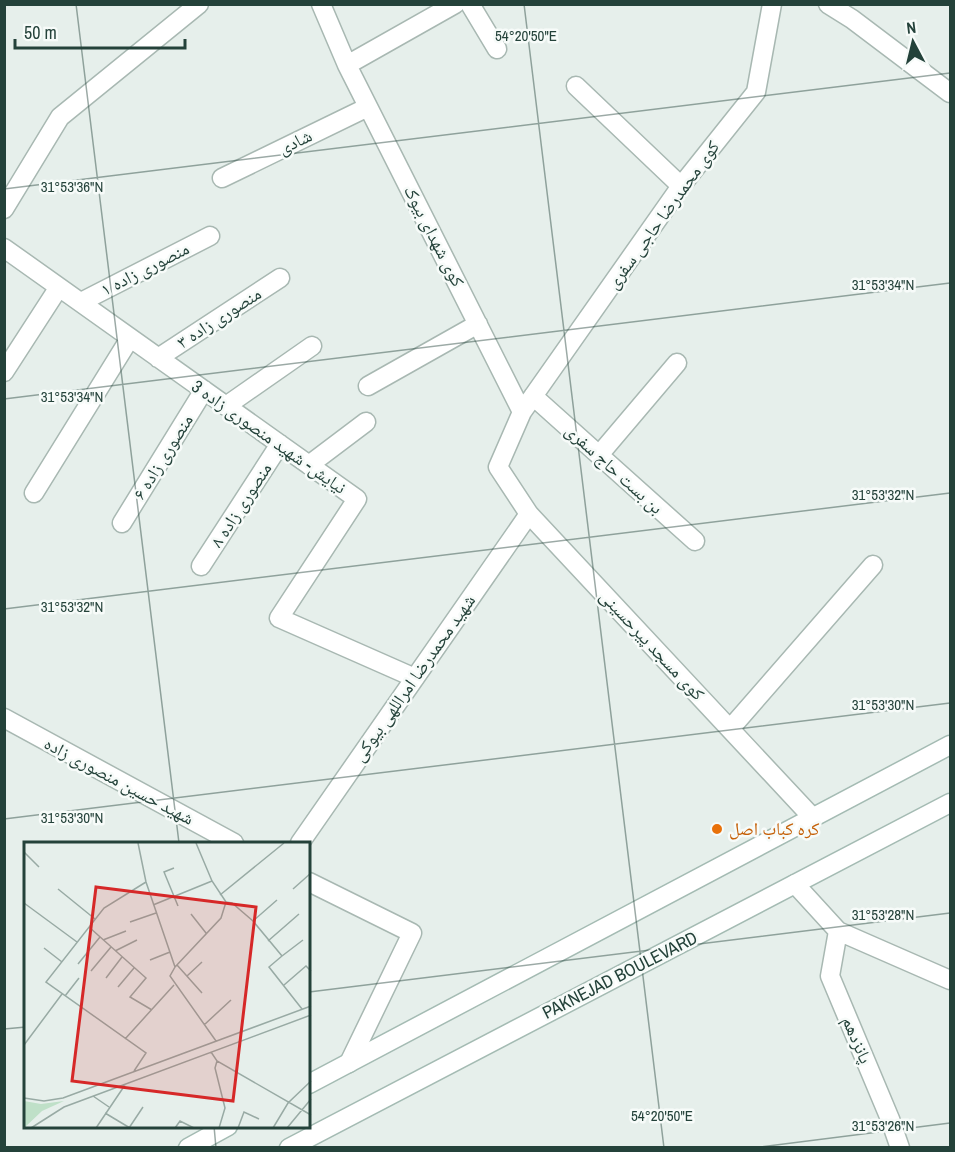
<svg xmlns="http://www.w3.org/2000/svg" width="955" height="1152" viewBox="0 0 955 1152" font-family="'Archivo Narrow','Noto Naskh Arabic',sans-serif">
<rect width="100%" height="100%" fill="#e6efeb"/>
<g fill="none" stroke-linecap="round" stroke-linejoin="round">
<!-- street casing -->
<g stroke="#a8b8b2" stroke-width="21">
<path id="street" d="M321,4l26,61 175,347 -24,55 31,47 284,304
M470,4l27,45
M828,4l24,15 98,74
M347,65l108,-61
M576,86l105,100
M222,178l146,-71
M4,209l56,-92 139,-113
M4,248l353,251 -78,119 136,60
M81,302l129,-66
M158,358l122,-80
M4,372l55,-85
M368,386l110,-62
M533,396l162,145
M226,406l86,-60
M522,412l159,-226 75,-94 16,-88
M599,455l78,-92
M309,465l57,-43
M34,493l96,-155
M122,523l82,-133
M201,566l79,-122
M4,718l230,125
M730,729l143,-164
M300,843l229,-329
M309,882l103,51 -63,130
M795,884l43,47 112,49
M838,931l-8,45 60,143 10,29"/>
</g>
<!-- secondary casing -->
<g stroke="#a4bbb3" stroke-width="21">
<path id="secondary" d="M309,1084l641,-339
M188,1148l40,-22
M289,1148l661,-345"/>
</g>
<!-- street -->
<use href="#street" stroke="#fff" stroke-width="18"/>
<!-- secondary -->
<use href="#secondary" stroke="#fff" stroke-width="18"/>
</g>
<!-- ticks -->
<path fill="none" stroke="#24423a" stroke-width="1.5" stroke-opacity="0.45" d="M76,4l103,839M524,4l140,1144M4,189l946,-116M4,399l946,-116M4,609l946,-116M4,819l946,-116M309,992l641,-79M4,1029l22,-2M214,1126l2,22M753,1148l197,-25"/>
<!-- markers -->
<circle fill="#e8710a" stroke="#f7fbf9" stroke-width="2" cx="717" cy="829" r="6"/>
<g text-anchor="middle" stroke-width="5" stroke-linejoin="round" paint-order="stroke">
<!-- street labels -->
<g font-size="18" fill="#24423a" stroke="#f7fbf9">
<text transform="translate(295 142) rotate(-26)" y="6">شادی</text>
<text transform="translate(663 215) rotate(-54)" y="6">کوی محمدرضا حاجی سفری</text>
<text transform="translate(434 236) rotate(63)" y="6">کوی شهدای بیوک</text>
<text transform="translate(145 269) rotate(-27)" y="6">منصوری زاده ۱</text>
<text transform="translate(219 318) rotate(-33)" y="6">منصوری زاده ۳</text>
<text transform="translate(269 437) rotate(35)" y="6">نیایش- شهید منصوری زاده 3</text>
<text transform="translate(163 457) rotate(-58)" y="6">منصوری زاده ۶</text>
<text transform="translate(614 469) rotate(42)" y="6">بن بست حاج سفری</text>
<text transform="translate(241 505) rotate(-57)" y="6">منصوری زاده ۸</text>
<text transform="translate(652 645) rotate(47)" y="6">کوی مسجد پیرحسینی</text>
<text transform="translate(414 678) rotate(-55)" y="6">شهید محمدرضا امراللهی بیوکی</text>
<text transform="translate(119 781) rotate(28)" y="6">شهید حسین منصوری زاده</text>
<text transform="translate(620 975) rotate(-27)" y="6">PAKNEJAD BOULEVARD</text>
<text transform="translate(857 1040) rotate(67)" y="6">پانزدهم</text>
</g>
<!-- food labels -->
<g font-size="18" fill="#c56008" stroke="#f7fbf9" text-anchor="start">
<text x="729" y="835">کره کباب اصل</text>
</g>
</g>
<!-- overview -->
<g transform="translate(24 842)">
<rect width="286" height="286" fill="#e6efeb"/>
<path d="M0,259l17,3 23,-3 -22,10 -18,17z" fill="#bfe0c8"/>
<path fill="none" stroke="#98aaa4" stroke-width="1.5" d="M114,1l8,39 29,85 -5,9 46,65M172,1l16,38 14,21M0,10l15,15M150,26l-10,4 14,34M34,47l37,30M269,47l18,-16M196,53l64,-52M202,60l6,1 21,18 29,35 -13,11 33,42M0,61l53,39M129,63l59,-24M167,72l15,19M229,79l24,-21M106,80l26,-9M65,85l57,51 -16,19 22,13M79,98l23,-9M244,99l31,-27M20,106l18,14M91,109l22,-11M258,114l21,-16M126,118l20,-8M54,122l22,-27M153,123l25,28M151,125l46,-49 5,-16M67,129l20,-24M163,134l15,-14M82,136l16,-21M260,143l22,-19 5,5M94,145l16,-19M41,154l14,-18M180,183l27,-25M101,197l49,-54M0,203l38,-51M187,210l6,9 94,54M193,219l-2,7 10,40 -6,20M110,229l12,-18 -100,-71 58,-74 42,-26M69,254l16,11M0,256l20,3 19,-3 248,-92M81,271l25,15M7,286l33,-21 247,-92M72,286l29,-43M105,286l14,-21M151,286l5,-7 14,7M214,286l6,-16 15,7M249,286l15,-25 23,-22M263,286l24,-29"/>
<path fill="#d62828" fill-opacity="0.15" stroke="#d62828" stroke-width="3" d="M72,45l160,20 -23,194 -161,-20z"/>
<rect width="286" height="286" fill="none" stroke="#24423a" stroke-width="3"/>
</g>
<g font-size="15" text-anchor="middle" fill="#24423a" stroke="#f7fbf9" stroke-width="5" stroke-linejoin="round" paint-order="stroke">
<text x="526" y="41">54°20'50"E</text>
<text x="72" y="192">31°53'36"N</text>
<text x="883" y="290">31°53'34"N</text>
<text x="72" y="402">31°53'34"N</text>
<text x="883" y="500">31°53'32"N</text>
<text x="72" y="612">31°53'32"N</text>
<text x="883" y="710">31°53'30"N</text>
<text x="72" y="823">31°53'30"N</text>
<text x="883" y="920">31°53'28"N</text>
<text x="662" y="1121">54°20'50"E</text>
<text x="883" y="1131">31°53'26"N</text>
</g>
<!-- border -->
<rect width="955" height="1152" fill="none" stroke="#24423a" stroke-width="12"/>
<!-- north arrow -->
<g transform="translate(913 42) rotate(353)" stroke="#f7fbf9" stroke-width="4.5" paint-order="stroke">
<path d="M0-4.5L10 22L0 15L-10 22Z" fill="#24423a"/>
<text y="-9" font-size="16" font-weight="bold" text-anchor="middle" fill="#24423a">N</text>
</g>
<!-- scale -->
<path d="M15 39v9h170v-9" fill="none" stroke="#24423a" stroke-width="3"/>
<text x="24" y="39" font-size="18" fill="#24423a" stroke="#f7fbf9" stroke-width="4.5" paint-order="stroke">50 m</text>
</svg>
